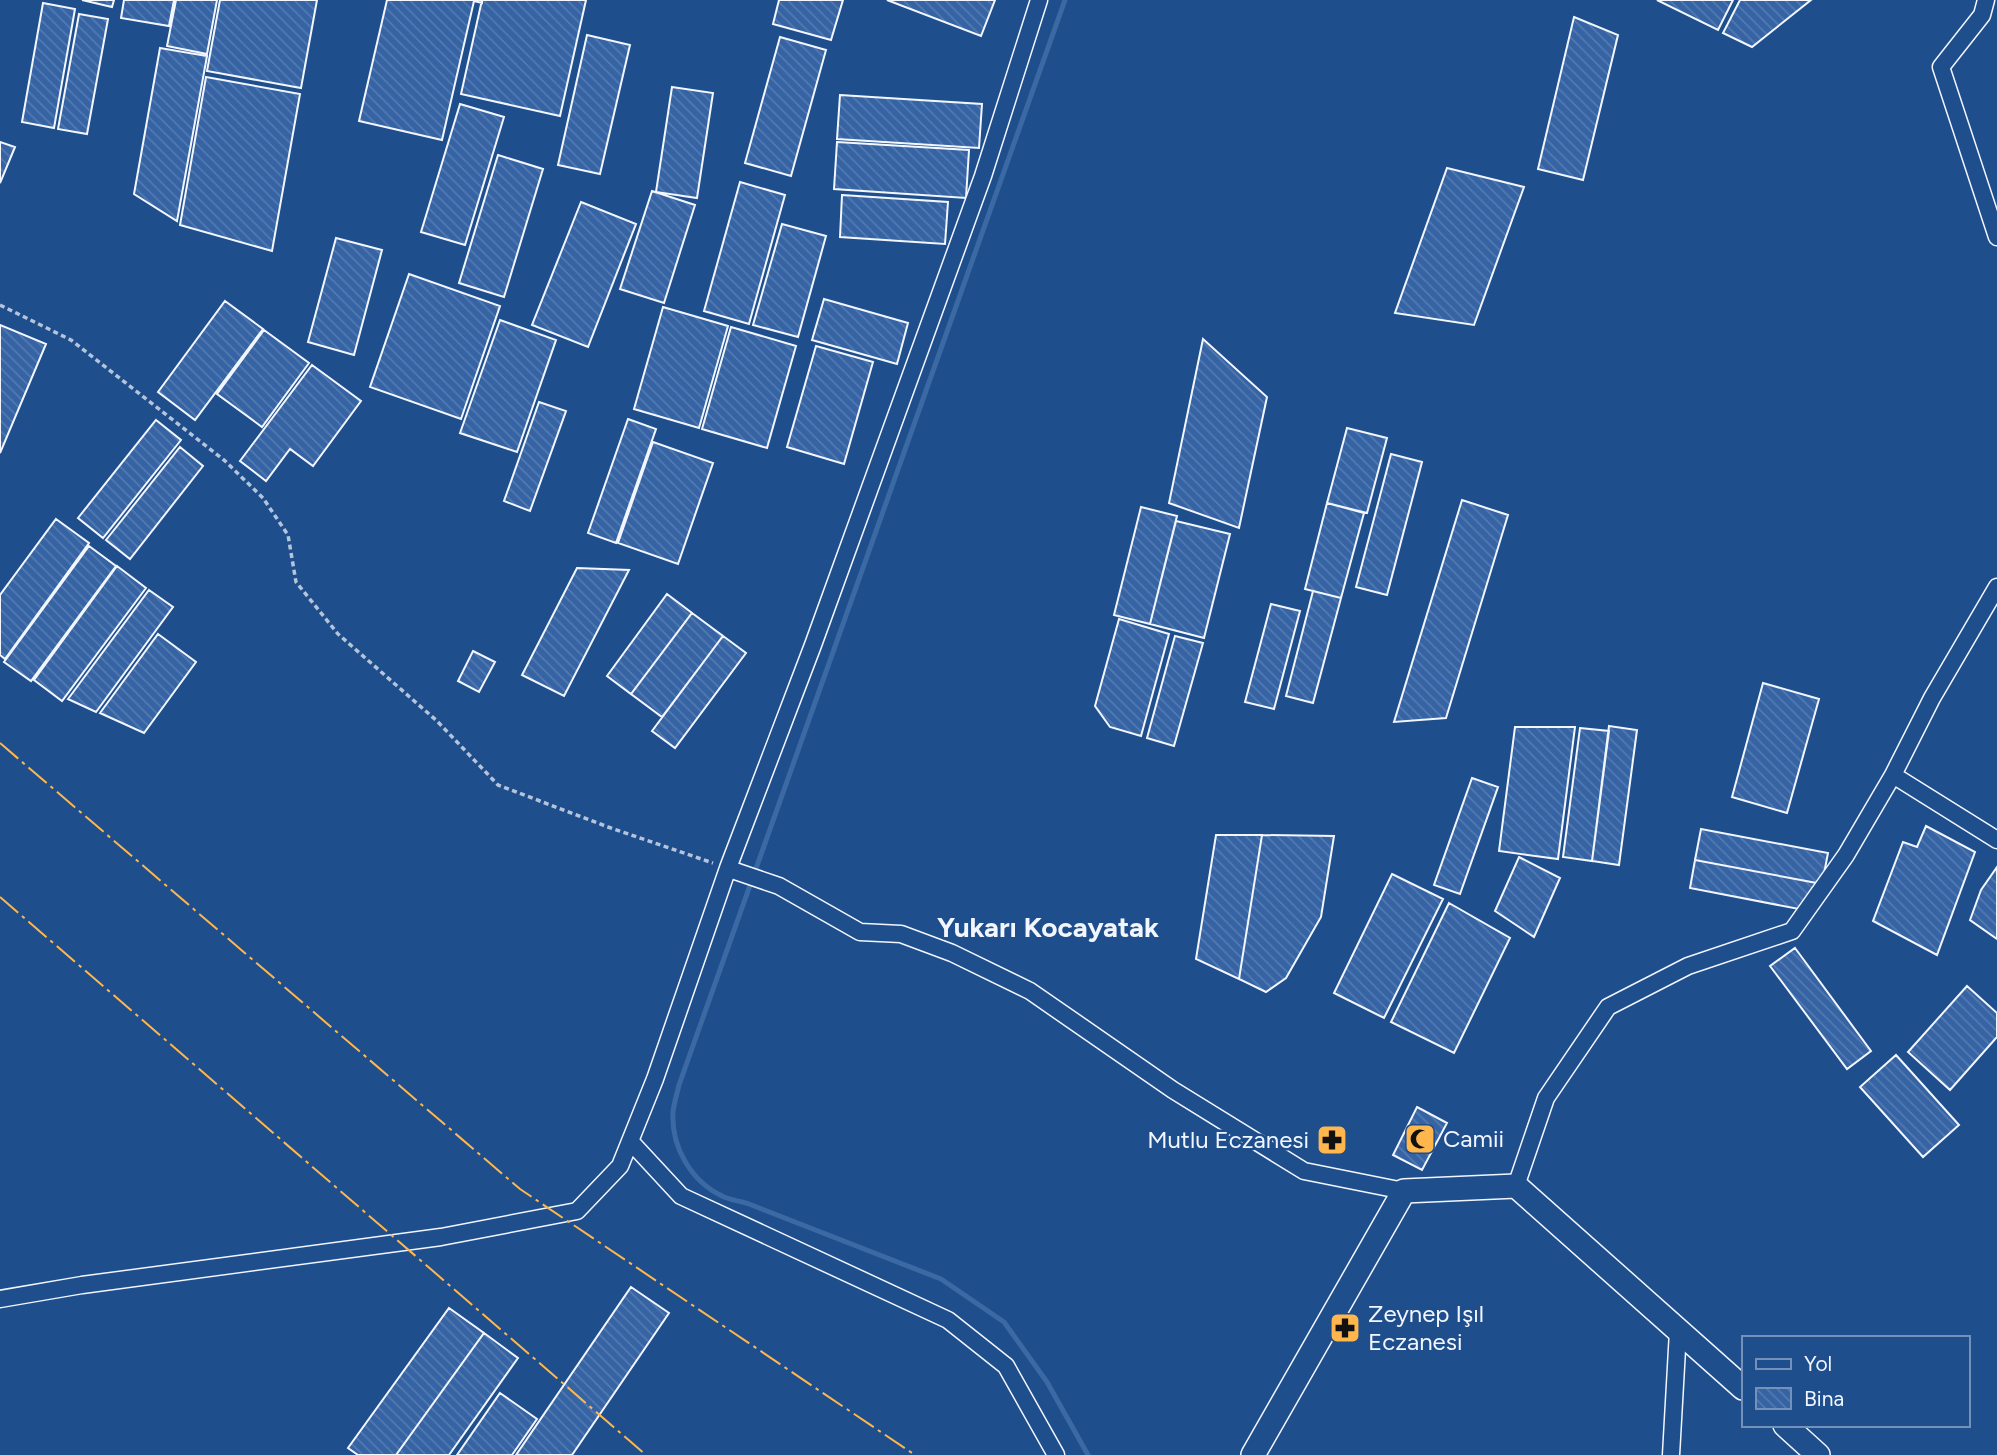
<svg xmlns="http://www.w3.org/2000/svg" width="1997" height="1455" viewBox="0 0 1997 1455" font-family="Figtree,sans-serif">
<defs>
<pattern id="building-back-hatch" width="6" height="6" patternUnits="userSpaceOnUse" patternTransform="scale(1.75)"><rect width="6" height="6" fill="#3563a3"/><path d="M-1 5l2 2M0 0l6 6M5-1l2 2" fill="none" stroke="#537ab1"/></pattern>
</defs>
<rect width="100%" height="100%" fill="#1f4e8c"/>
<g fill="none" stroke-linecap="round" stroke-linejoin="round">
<!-- stream -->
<path stroke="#3b69a3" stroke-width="5" d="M1065,0l-386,1085c-2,9 -5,18 -6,27 -2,35 18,69 49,84 8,4 18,5 27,8l192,75 63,43 43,60 41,73"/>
</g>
<!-- building -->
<path fill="url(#building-back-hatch)" stroke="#f2f6ff" stroke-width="2" d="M82,0h32l-2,7z
M124,0h50l-5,26 -48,-8z
M176,0h41l-10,54 -40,-8z
M220,0h97l-16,88 -94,-17z
M387,0h95v3l-8,-2 -32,139 -83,-19z
M482,0h104l-26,116 -99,-22z
M779,0h64l-12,40 -58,-16z
M887,0h108l-14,36z
M1657,0h76l-15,30z
M1740,0h71l-59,47 -29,-14z
M43,3l32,6 -21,119 -32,-6z
M79,14l29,5 -21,115 -29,-5z
M1574,17l44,18 -35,145 -45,-11z
M587,35l43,10 -30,129 -42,-9z
M780,37l46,13 -35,126 -46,-13z
M160,48l47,8 -30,165 -43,-27z
M206,77l94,17 -28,157 -92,-26z
M672,87l41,6 -16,105 -41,-6z
M840,95l142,9 -3,44 -142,-9z
M460,104l44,13 -39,128 -44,-13z
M0,142l15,5 -15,36z
M837,142l132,8 -3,48 -132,-9z
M498,155l45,14 -39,128 -45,-14z
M1447,168l77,19 -50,138 -79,-12z
M740,182l45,13 -36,129 -45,-13z
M652,191l43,14 -31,98 -44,-14z
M842,195l106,7 -3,42 -105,-7z
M581,202l55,22 -48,123 -56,-22z
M782,224l44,12 -28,101 -45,-12z
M336,238l46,12 -28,105 -46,-13z
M409,274l91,32 -39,113 -91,-32z
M824,299l84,24 -11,41 -85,-24z
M225,301l38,28 -68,91 -37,-28z
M663,307l65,19 -29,102 -65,-19z
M500,320l56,20 -39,112 -57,-19z
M0,325l46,19 -46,109z
M731,327l65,19 -29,102 -65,-19z
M264,330l45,33 -47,64 -45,-33z
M1203,339l64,58 -28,131 -70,-25z
M816,346l57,16 -29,102 -57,-17z
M312,365l49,36 -48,65 -23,-17 -24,32 -26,-20z
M539,402l27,9 -36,100 -26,-10z
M628,419l28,10 -40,114 -28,-10z
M156,420l25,20 -78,98 -25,-20z
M1347,428l40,10 -20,75 -40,-10z
M653,442l60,21 -35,101 -60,-21z
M180,447l23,19 -73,93 -24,-19z
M1391,454l31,8 -35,133 -31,-8z
M1462,500l46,15 -62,203 -52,4z
M1327,503l37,10 -23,85 -36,-9z
M1141,507l36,9 -27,108 -36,-9z
M56,519l33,24 -84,116 -5,-4v-60z
M1176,521l54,13 -26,104 -54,-14z
M89,546l27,20 -85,115 -27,-19z
M117,566l29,22 -84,113 -28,-21z
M577,568l52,2 -65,126 -42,-21z
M149,590l24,17 -77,105 -28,-13z
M1313,591l28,7 -28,105 -27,-7z
M667,594l25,19 -61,81 -24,-18z
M1271,604l29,7 -26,98 -29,-7z
M692,613l31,23 -61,81 -31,-23z
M1119,619l50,15 -28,102 -31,-9 -15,-21z
M158,634l38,28 -52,71 -44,-20z
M723,636l23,17 -71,95 -23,-17z
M1175,636l28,7 -29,103 -27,-8z
M473,651l22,11 -16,30 -21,-11z
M1763,683l56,16 -32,114 -55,-16z
M1609,726l28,4 -18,135 -27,-4z
M1515,727h60l-17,132 -59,-8z
M1580,728l29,3 -17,130 -29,-4z
M1472,778l26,9 -38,107 -26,-9z
M1926,826l49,26 -38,103 -64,-34 30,-79 14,5z
M1701,829l127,24 -6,31 -127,-24z
M1216,835h46l-23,144 -43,-20z
M1262,835l72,1 -13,81 -35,61 -20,14 -27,-13z
M1519,857l41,21 -26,59 -39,-26z
M1695,860l127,24 -18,26 -114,-22z
M1997,867v72l-27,-19 11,-30z
M1392,874l51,25 -59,119 -50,-25z
M1449,903l61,35 -56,115 -63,-31z
M1795,948l76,103 -24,18 -77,-103z
M1967,986l30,27v24l-47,53 -42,-38z
M1896,1055l63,70 -36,32 -63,-70z
M1417,1107l30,16 -25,47 -29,-15z
M631,1287l38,26 -97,142h-56z
M449,1308l35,25 -88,122h-38l-10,-7z
M484,1333l34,25 -69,97h-53z
M500,1393l37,26 -25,36h-55z"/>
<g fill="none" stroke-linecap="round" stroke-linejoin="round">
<!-- street casing -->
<g stroke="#f2f6ff" stroke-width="19">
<path id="street" d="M1986,0l-4,15 -41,52 56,170
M1893,775l104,65
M735,871l44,15 81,46 41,2 51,19 78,38 143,99 131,81 100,20
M630,1141l51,55 267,124 58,46 50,89
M1516,1186l30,-88 62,-91 80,-41 104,-35 54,-76 47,-80 39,-77 65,-111
M0,1299l82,-14 359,-48 136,-26 43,-45 35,-87 73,-211 85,-223 170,-469 56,-176
M1671,1455l7,-124"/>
</g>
<!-- secondary casing -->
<g stroke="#f2f6ff" stroke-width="26">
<path id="secondary" d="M1785,1425l33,30
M1253,1455l151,-264 112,-5 227,202"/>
</g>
<!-- path -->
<path stroke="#b3c4dc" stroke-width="3.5" stroke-dasharray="5 3.5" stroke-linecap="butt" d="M0,305l71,35 153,120 39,38 25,37 8,47 42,52 99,87 61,64 110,42 105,36"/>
<!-- street -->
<use href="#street" stroke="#1f4e8c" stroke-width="16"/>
<!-- secondary -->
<use href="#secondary" stroke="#1f4e8c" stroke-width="23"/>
<!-- power -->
<path stroke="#ffb74d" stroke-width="2" stroke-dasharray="24 5 3.5 5" stroke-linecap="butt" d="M0,743l520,446 395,266
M0,897l646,558"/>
</g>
<!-- icons -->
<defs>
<g id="mosque-square" transform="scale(1.575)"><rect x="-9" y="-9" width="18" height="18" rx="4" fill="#ffb74d" stroke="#1f4e8c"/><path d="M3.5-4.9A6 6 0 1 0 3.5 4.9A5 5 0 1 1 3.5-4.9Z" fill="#111"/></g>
<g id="pharmacy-square" transform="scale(1.575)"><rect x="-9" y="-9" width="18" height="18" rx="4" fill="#ffb74d" stroke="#1f4e8c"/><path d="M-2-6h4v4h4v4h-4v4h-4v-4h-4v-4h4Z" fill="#111"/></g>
</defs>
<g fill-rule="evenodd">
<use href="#mosque-square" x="1420" y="1139"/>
<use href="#pharmacy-square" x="1332" y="1140"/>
<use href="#pharmacy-square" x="1345" y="1328"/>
</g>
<g text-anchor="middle" stroke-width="5" stroke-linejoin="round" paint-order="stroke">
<!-- poi labels -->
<g font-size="24" fill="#f2f6ff" stroke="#1f4e8c" text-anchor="start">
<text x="1443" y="1147">Camii</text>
<text x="1309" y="1148" text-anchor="end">Mutlu Eczanesi</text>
<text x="1368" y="1322">Zeynep Işıl<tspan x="1368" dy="28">Eczanesi</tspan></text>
</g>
<!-- quarter labels -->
<g font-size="28" font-weight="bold" fill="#f2f6ff" stroke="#1f4e8c">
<text x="1048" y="937">Yukarı Kocayatak</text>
</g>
</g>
<!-- legend -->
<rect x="1742" y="1336" width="228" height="91" fill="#1f4e8c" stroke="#7391ba" stroke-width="2"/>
<rect x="1756" y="1359" width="35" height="10" fill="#1f4e8c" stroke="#7391ba" stroke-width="2"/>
<text x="1804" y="1371" font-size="21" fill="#f2f6ff">Yol</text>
<rect x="1756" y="1388" width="35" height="21" fill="url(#building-back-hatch)" stroke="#7391ba" stroke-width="2"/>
<text x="1804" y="1406" font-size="21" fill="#f2f6ff">Bina</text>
</svg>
